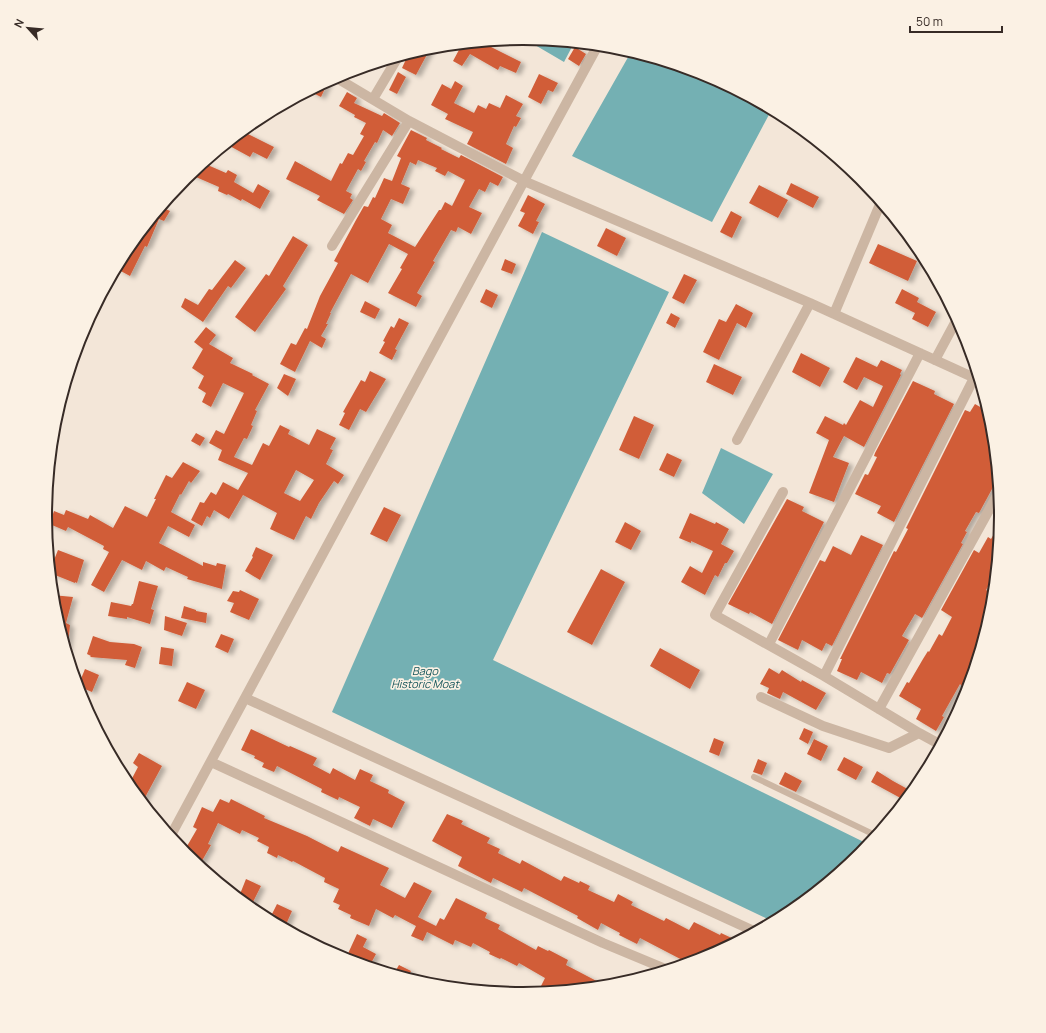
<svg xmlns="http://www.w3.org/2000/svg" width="1046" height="1033" viewBox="0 0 1046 1033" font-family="Manrope,sans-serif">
<defs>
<filter id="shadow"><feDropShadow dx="4.5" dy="2.5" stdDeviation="2" flood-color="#0004"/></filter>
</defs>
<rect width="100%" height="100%" fill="#f3e6d8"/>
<!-- water -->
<path fill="#74b0b3" d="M523,38l51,5 -10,19z
M631,52l75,23 66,34 -60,113 -140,-66z
M542,232l127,60 -176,368 377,185 -9,10 -72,59 -15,8 -442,-210z
M721,448l52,26 -29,50 -42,-31z"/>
<!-- building -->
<path fill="#d15d38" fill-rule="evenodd" filter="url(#shadow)" d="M481,42l40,20 -5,11 -16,-7 -2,4 -28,-16 -8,12 -9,-5 7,-13 -7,-3z
M431,47l-15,28 -14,-7 7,-15z
M575,47l11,7 -7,12 -11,-7z
M398,72l8,5 -9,17 -8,-4z
M539,74l19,9 -5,9 -5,-2 -7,14 -13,-7z
M329,80l-8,17 -12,-6 9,-5z
M455,81l8,5 -9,17 20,10 4,-8 8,4 3,-6 11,5 6,-13 17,9 -7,12 5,2 -5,9 -2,-1 -8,18 7,4 -7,16 -39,-20 6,-12 -28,-13 3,-5 -17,-9 11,-21 9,5z
M347,92l10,6 -3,5 28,13 2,-3 16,10 -8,13 -9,-6 -6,13 -2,-1 -11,19 2,1 -5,9 -3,-2 -12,22 6,3 -2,4 3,2 -9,14 -27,-14 3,-4 -34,-17 9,-18 36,20 9,-18 2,1 6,-11 5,2 11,-19 -4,-2 6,-11 -12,-6 1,-2 -16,-9z
M411,130l16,8 -1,2 16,8 -1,1 18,9 2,-3 42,22 -5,9 -8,-4 -5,10 -6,-3 -10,18 13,6 -11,21 -13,-7 -2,5 -5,-2 -18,31 2,1 -18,31 5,3 -6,11 -28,-14 14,-24 -2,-1 8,-14 -19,-10 -21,39 -17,-9 -21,39h1l-5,11h2l-7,12 5,3 -4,9 -12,-7 -15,31 -15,-8 11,-21 5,2 9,-17 2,1 13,-33 18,-33 -4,-2 22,-41 8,-14 4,1 5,-10 2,1 9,-20 8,3 9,-23 -4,-2zM418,160l19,8 -2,3 10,5 3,-5 17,9 -13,26 -7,-4 -4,8h-2l-24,37 -27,-14 4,-8 -11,-6 10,-20 12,5 7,-16 -9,-4 9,-22 6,3z
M244,132l30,15 -7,12 -14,-7 -3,5 -24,-13 12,-9 4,2z
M203,163l23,10 2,-3 9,5 -3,7 19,11 5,-9 12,7 -10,18 -18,-10 -1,2 -13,-7 -1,1 -9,-4 1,-4 -30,-13z
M791,183l28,14 -6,11 -27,-14z
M759,185l29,15 -10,18 -29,-15z
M528,195l17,9 -9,17 3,1 -6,12 -15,-8 7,-13 -5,-2z
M161,207l9,4 -6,10 -5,-2 -12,28 -2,-1 -15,30 -13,-7 13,-24z
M731,211l11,6 -10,21 -12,-6z
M606,228l20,10 -9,18 -20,-10z
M293,236l15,9 -25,41 3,3 -31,43 -20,-15 31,-43 3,2z
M878,244l39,17 -9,20 -39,-18z
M505,259l11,5 -4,10 -11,-4z
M235,260l11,8 -15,20 -3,-2 -25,36 -22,-15 4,-9 13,7 11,-16 3,1z
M684,274l13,6 -13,24 -12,-6z
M486,289l12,6 -6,13 -12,-6z
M902,289l17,9 -2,4 19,10 -8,15 -16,-8 3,-6 -20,-10z
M365,301l15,8 -5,10 -15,-7z
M736,304l17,9 -7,15 -9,-5 -18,37 -16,-8 16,-33 7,3z
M671,313l9,5 -5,10 -9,-5z
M399,318l10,5 -14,26 2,1 -5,10 -13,-7 6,-11 -2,-1 8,-15 3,2z
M206,327l10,8 -7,9 24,14 -3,5 23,11 -1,1 17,9 -14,26 2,1 -6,14 2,1 -6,13 -3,-1 -10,19 18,8 11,-22 6,3 11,-21 10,5 -2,4 21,11 8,-16 19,9 -6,11 3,1 -7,14 18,11 -6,9 -4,-3 -15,22 -8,16 -5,-3 -12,24 -24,-11 7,-16 -34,-18 -14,24 -15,-9 -4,8 -3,-2 -5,10 -11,-6 9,-18 4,1 7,-11 5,3 7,-13 15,8 10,-17 -30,-13 4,-10 -13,-7 7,-13 8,4 20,-41 -21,-10 -12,24 -9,-5 4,-9 -8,-5 6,-12 -12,-8 11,-19 -9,-7zM296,470l18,10 -14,21 -16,-8z
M801,353l29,15 -10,19 -28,-15z
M856,357l21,10 4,-7 21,10 -2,4 1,1 -37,72 -20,-11 -11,21 16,6 -15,39 -25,-9 20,-53 -13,-7 9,-17 18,9 1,-2 2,2 14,-25 13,7 10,-21 -19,-9 -7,13 -14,-8z
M714,364l28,13 -9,18 -27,-13z
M370,371l16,8 -20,33 -6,-3 -11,21 -10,-5 6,-12 -2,-1 18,-32 4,2z
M284,374l12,5 -8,17 -11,-8z
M913,381l22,10 -1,3 20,10 -60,118 -17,-9 4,-7 -26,-12 10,-20 3,1 9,-18 -3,-1 1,-3z
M975,404l14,8 3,11 6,55 -19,35 -3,-1 -11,19 2,1 -6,11 2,1 -41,74 -7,-4 -13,22 7,4 -19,34 -3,-1 -5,10 -21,-11 -4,8 -20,-9 5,-12h-2l54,-108 2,1 12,-23 -2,-1 59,-118 5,2z
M634,416l20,9 -15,34 -20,-9z
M196,433l9,5 -5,8 -9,-5z
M667,453l15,7 -8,17 -15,-7z
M183,462l17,9 -9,12 -2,-2 -8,14 -1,-1 -9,18 24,13 -6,12 -21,-11 -9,17 44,23v-4l13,4 1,-3 9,2 -4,24 -35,-10 1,-2 -22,-10 -2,4 -18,-10 -4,9 -20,-10 -18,32 -13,-7 18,-33 -6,-3 1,-3 -36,-19 -2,4 -21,-9v-12l8,4 1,-3 10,4 2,-5 22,9 2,-4 23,13 12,-22 22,11 9,-18h-2l12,-24 6,3z
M787,499l17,8 -2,4 22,11 -52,102 -22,-12 -1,2 -21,-10z
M384,507l17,8 -14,27 -17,-8z
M690,513l25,11 1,-2 13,7 -8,15 13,7 -7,12h-2l-7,14 -3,-2 -10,20 -24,-13 9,-16 12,7 11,-22 -22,-10v2l-12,-5z
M625,522l16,9 -10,19 -16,-8z
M1001,522l-5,50 -10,18 8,5 -2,15 -16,52 -14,24 -2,-2 -18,32 2,1 -8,14 -20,-12 5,-10 -22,-13 8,-14 2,1 14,-24 5,-8 1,1 10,-18 3,2 10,-19 -11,-7 33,-60 5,3 9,-16 3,2z
M861,535l22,10 -51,101 -6,-3 -4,8 -20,-11 -4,10 -20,-10 42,-80 5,2 8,-16 18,9z
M256,547l17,8 -13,25 -15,-9 8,-14 -1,-1z
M58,550l26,10 -7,23 -2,-1v1l-25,-10v-3z
M601,569l24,13 -33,63 -25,-13z
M139,581l19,5 -7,23 3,1 -4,14 -23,-7v2l-19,-3 3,-14 20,4 1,-2h1z
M240,590l19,9 -10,21 -19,-8 4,-9 -7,-2 6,-10 6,1z
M52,595l21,2 -7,26 4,2 -3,29 -13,-44z
M184,606l12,4v1l11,2 -1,10 -25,-5z
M165,616l22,7 -5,13 -18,-6z
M221,634l13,5 -6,14 -13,-6z
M93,636l17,6 24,2 8,3 -7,21 -10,-3 2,-5 -37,-3 1,-1 -4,-2z
M161,647l13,2 -2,17 -13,-2z
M660,648l40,22 -10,19 -40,-23z
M769,668l10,6 3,-4 19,12 1,-2 24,13 -10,17 -33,-18 -3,7 -13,-6 2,-5 -9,-4z
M85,669l14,6 -7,17 -14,-6z
M187,682l18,8 -9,19 -18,-8z
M804,728l9,4 -5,12 -9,-5z
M251,729l38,18 1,-1 27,12 -4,7 17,9 3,-6 22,12 5,-11 13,6 -3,6 19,9 -1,3 17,9 -13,26 -19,-9 -3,7 -16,-8 6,-11 -21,-10 -1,3 -17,-8 1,-3 -45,-23 -3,6 -12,-5 2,-4 -10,-5 1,-2 -14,-6z
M714,738l10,4 -5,14 -10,-4z
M814,739l14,7 -7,15 -14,-7z
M139,753l23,13 -20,37 -14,-17 10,-19 -5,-4z
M844,757l19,10 -7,13 -19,-10z
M758,759l9,4 -5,12 -9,-3z
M877,771l16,10 20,11 -7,9 -35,-19z
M785,772l17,9 -6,11 -17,-8z
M220,799l9,4 2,-4 34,17 -1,2 43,18 31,16 3,-6 48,22 -9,17 25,13 9,-16 18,9 -14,26 18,9 4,-8 4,2 12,-22 31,15 -2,5 15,7 -2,4 38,21 2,-4 10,5 1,-1 19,10 -2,5 42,22 -50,5 -6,-3 -1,3 -14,2 8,-16 -26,-15 -2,3 -16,-8 -1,1 -11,-5 1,-2 -17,-9 -2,4 -16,-7 -2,5 -26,-13 -4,9 -12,-5 5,-10 -21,-11 -2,3 -17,-9 -7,17 -19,-8 1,-3 -13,-6 2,-4 -7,-3 6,-13 -15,-7 1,-4 -32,-17 -1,1 -14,-7 -1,3 -10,-5 2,-6 -12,-6 2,-3 -17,-8 -2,4 -22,-11 -10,21 3,1 -12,21 -16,-13 14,-24 -4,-2 9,-20 11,5z
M447,814l16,7 -2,3 29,14 -3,5 13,6 -2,4 22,11 2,-4 39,21 3,-5 15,7 1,-2 10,5 -2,4 26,12 4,-8 15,8 -2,3 33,16 2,-3 23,12 5,-8 26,13 1,-2 17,8 -32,18 -16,5 -50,-26 -3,6 -18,-9 1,-2 -19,-10 -3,7 -21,-12 1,-2 -54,-28 -2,4 -29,-14 -2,5 -33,-17 4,-9 -30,-16z
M246,879l15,7 -11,22 -12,-9z
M277,904l15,7 -8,18 -12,-7 3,-7 -3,-1z
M357,934l10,5 -4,8 13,7 -7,13 -24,-7z
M399,965l12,6 -4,8 -14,-4z"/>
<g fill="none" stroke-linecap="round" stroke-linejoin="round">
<!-- service -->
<path stroke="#ccb6a3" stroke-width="6" d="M754,777l123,59"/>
<!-- minor -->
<path stroke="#ccb6a3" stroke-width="10" d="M335,77l74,44 115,60 286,122 169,77
M373,99l25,-42
M332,246l77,-125
M834,314l47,-112
M935,360l22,-41
M737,440l73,-137
M783,492l-68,123 109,61 95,57 22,12
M769,644l151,-291
M824,676l150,-298
M761,697l62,29 66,22 30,-15
M245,698l511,234
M879,709l120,-217
M939,744l27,-49
M211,762l392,181 65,27
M170,837l354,-656 74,-136"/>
</g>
<g text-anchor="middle" stroke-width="3.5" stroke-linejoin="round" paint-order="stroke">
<!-- water labels -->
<g font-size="11" font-style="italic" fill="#17575c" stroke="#fbf1e4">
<text x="425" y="675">Bago<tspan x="425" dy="13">Historic Moat</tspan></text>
</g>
</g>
<!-- crop -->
<path d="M0 0H1046V1033H0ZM52 516a471 471 0 1 1 942 0a471 471 0 1 1-942 0Z" fill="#fbf1e4" fill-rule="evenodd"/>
<path fill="none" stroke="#372b26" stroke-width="2" d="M52 516a471 471 0 1 1 942 0a471 471 0 1 1-942 0Z"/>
<!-- north arrow -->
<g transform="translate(28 28) rotate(297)" stroke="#fbf1e4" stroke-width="3" paint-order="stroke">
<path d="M0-3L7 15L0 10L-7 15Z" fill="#372b26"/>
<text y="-6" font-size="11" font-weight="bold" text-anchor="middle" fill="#372b26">N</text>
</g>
<!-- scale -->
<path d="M910 26v6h92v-6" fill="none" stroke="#372b26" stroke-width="2"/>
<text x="916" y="26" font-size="12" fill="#372b26" stroke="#fbf1e4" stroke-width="3" paint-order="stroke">50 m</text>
</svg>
